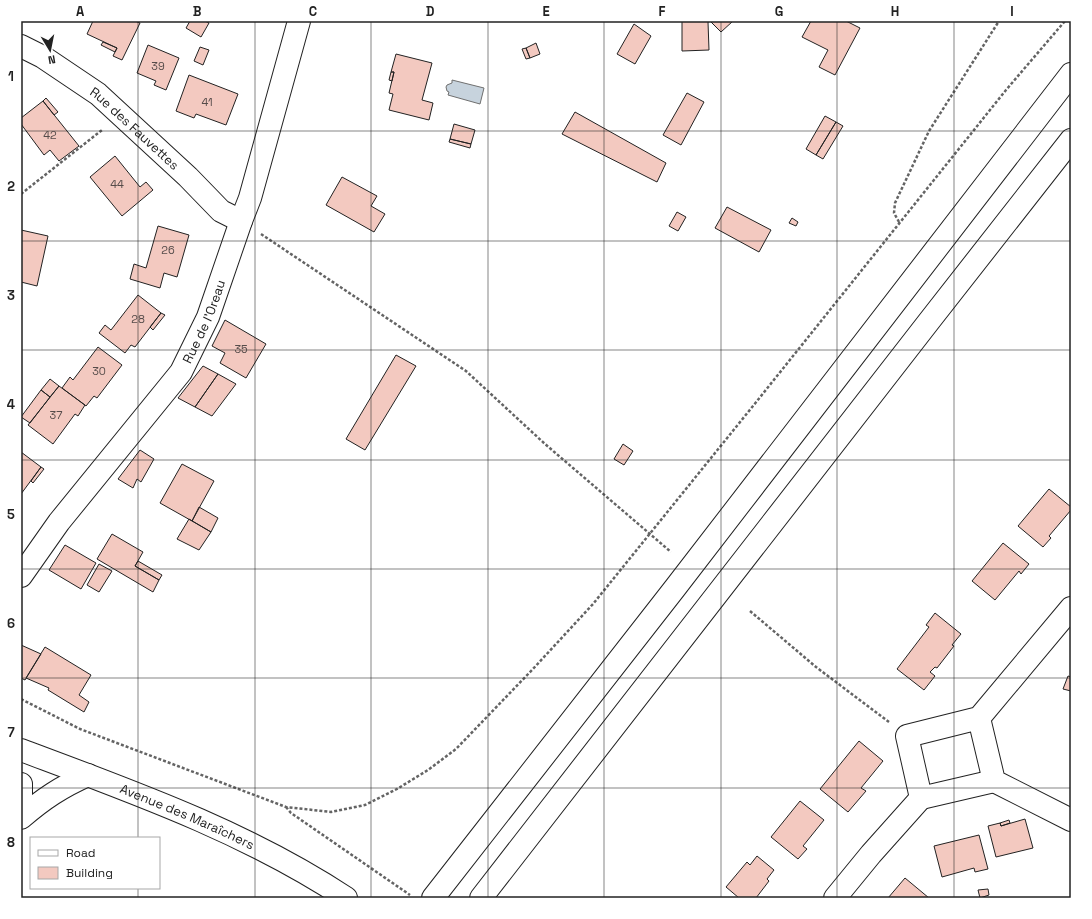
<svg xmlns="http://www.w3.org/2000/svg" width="1092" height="919" viewBox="0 0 1092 919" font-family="'Space Grotesk',sans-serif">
<rect width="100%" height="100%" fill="#fff"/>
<!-- water -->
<path fill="#c7d3dd" stroke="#6f6f6f" d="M452,80l32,8 -4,16 -32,-9 1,-3 -2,-1 -1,-4 1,-2 5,-2z"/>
<!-- building -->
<path fill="#f3c9c0" stroke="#222" d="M93,21h42l5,2 -18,37 -9,-4 4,-8 -30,-14z
M190,21h15l4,2 -8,14 -15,-9z
M682,21h51l-12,11 -11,-11 -2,1 1,28 -27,1z
M811,21h35l14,7 -25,47 -16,-8 9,-17 -26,-13z
M634,24l17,12 -16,28 -18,-10z
M103,42l14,6 -2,4 -14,-7z
M536,43l4,11 -10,4 -4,-10z
M148,45l31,13 -13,32 -12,-5 2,-4 -19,-8z
M200,47l9,3 -6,15 -9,-4z
M526,48l4,10 -4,1 -4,-10z
M396,54l36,9 -10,37 11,3 -4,17 -40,-10 4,-16 -4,-1 5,-21h-3z
M391,72h3l-2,9 -3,-1z
M189,75l49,19 -12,31 -30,-11 -2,4 -18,-7z
M687,93l17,9 -23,43 -18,-10z
M46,98l12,14 -4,3 -11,-14z
M43,101l36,45 -20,15 -9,-11 -6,5 -23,-31v-6z
M575,112l91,51 -9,19 -95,-48z
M825,116l11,6 -20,33 -10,-6z
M836,122l7,4 -20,33 -7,-4z
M454,124l21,6 -4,14 -21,-5z
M450,139l21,5 -1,4 -21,-6z
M115,156l25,31 6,-5 7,8 -31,26 -32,-39z
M342,177l35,19 -6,10 14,8 -11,18 -48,-27z
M727,207l44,23 -12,22 -44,-24z
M677,212l9,5 -8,14 -9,-5z
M792,218l6,4 -2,4 -7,-3z
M158,226l31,9 -12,42 -13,-4 -4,15 -30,-9 4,-15 12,4z
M21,230l27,6 -11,50 -16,-4z
M138,295l23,18 -26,34 -4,-2 -6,8 -26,-20 6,-8 6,5z
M161,313l4,2 -12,15 -3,-3z
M225,320l41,24 -20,34 -26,-15 5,-10 -13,-7z
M98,347l24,18 -25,33 -3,-2 -8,10 -24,-18 8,-11 3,3z
M396,355l20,11 -51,84 -19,-11z
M203,366l15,8 -23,33 -17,-9z
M218,374l18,10 -24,32 -17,-9z
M50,379l9,7 -9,11 -9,-7z
M59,386l26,19 -7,11 -3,-2 -22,30 -25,-19z
M41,390l9,7 -20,26 -9,-6z
M623,444l10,7 -9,14 -10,-6z
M140,450l14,9 -13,23 -4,-3 -4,9 -15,-9z
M21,452l20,15 -20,27z
M182,464l32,17 -22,40 -32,-18z
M41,467l3,2 -11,14 -2,-2z
M1049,489l22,18v3l-22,26 2,2 -8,9 -25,-21z
M199,507l19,11 -7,14 -19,-11z
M189,519l22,13 -12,18 -22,-11z
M112,534l31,18 -8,14 24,14 -6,12 -56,-33z
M1003,543l26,21 -8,10 -2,-3 -24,29 -23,-19z
M65,545l31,18 -15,26 -32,-19z
M138,561l24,14 -3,5 -24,-14z
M99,564l13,7 -13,21 -12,-7z
M935,613l26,21 -9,11 2,1 -17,22 -2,-1 -5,5 5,4 -11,14 -27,-21 32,-42 -3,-2z
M21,645l20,9 -16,26 -4,-2z
M45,647l46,28 -12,20 10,7 -5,10 -36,-22 1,-2 -23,-10z
M1068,676l3,1v14l-8,-2z
M859,741l24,20 -22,27 5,3 -18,21 -28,-23z
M800,801l24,19 -21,26 4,3 -9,10 -27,-22z
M1025,819l8,29 -37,9 -8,-31 12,-3 1,3z
M1009,820l1,3 -9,3 -1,-3z
M979,835l9,34 -13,3 -1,-4 -32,9 -8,-31z
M757,856l17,14 -7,9 2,2 -13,17h-17l-13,-11 21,-25 3,3z
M905,878l24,20h-41z
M988,889l1,6 -9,3 -2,-8z"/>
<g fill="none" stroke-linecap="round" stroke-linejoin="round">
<!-- minor casing -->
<g stroke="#222" stroke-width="24">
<g id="minor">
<path id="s1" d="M21,46l22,11 55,37 90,83 33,34 20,10"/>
<path id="s2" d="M21,576l38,-54 122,-150 27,-55 33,-96 9,-23 49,-177"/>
<path d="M979,718l15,63 77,39"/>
<path id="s3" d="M21,750c112,42 225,82 325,148"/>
<path d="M921,798l73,-17"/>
<path d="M835,898l36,-44 50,-56 -14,-62 72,-18 92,-110"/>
</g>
</g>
<!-- highway casing -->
<g stroke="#222" stroke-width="24">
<path id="highway" d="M21,784v13
M21,818c22,-19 40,-31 67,-43
M433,898l242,-310 396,-514
M481,898l449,-578 141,-180"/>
</g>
<!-- path -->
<path stroke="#646464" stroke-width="2.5" stroke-dasharray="3 2" stroke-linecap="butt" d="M21,194l81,-64
M899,222l-5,-9 1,-10 34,-72 70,-110
M261,234l205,137 79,73 126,108
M750,611l66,56 73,55
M21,699l59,30 206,78 45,5 34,-7 32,-16 31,-19 28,-21 76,-79 61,-66 160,-198 253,-316 59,-69
M286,807l5,6 119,82"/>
<!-- minor -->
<use href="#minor" stroke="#fff" stroke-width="22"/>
<!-- highway -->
<use href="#highway" stroke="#fff" stroke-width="22"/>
</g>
<!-- grid -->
<path fill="none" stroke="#222" stroke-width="1" stroke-opacity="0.55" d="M138,21v817M255,21v877M371,21v877M488,21v877M604,21v877M721,21v877M837,21v877M954,21v877M21,131h1050M21,241h1050M21,350h1050M21,460h1050M21,569h1050M21,678h1050M21,788h1050M138,888v10"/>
<g text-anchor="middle" stroke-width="3" stroke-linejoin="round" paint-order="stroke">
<!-- number labels -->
<g font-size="11" fill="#564c4a">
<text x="158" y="70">39</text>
<text x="207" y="106">41</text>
<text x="50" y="139">42</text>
<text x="117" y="188">44</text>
<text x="168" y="254">26</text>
<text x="138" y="323">28</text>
<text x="241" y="353">35</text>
<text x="99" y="375">30</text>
<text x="56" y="419">37</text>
</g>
<!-- street labels -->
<g font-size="13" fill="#222" stroke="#fff">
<text dy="5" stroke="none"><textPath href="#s1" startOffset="141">Rue des Fauvettes</textPath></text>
<text dy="5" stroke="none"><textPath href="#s2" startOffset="315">Rue de l'Oreau</textPath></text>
<text dy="5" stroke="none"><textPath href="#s3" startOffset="179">Avenue des Maraîchers</textPath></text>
</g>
</g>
<!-- border -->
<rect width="1092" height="919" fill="none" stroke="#ffffff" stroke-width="44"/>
<!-- legend -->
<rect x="30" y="837" width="130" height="52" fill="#ffffff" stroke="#a7a7a7"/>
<rect x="38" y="850" width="20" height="6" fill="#ffffff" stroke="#a7a7a7"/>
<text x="66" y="857" font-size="12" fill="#222222">Road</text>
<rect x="38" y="867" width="20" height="12" fill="#f3c9c0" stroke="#a7a7a7"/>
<text x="66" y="877" font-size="12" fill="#222222">Building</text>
<!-- north arrow -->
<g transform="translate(50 50) rotate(170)" stroke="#ffffff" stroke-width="3" paint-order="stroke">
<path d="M0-3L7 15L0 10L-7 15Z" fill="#222222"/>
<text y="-6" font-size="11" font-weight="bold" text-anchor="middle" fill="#222222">N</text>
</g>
<rect x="22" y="22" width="1048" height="875" fill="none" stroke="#222" stroke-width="1.5"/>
<g font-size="13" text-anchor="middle" font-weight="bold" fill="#222">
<text x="80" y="16">A</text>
<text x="197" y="16">B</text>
<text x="313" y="16">C</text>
<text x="430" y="16">D</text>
<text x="546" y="16">E</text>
<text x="662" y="16">F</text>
<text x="779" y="16">G</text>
<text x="895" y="16">H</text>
<text x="1012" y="16">I</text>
<text x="11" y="81">1</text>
<text x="11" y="191">2</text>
<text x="11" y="300">3</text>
<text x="11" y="409">4</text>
<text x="11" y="519">5</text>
<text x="11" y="628">6</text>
<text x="11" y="737">7</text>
<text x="11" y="847">8</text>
</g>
</svg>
